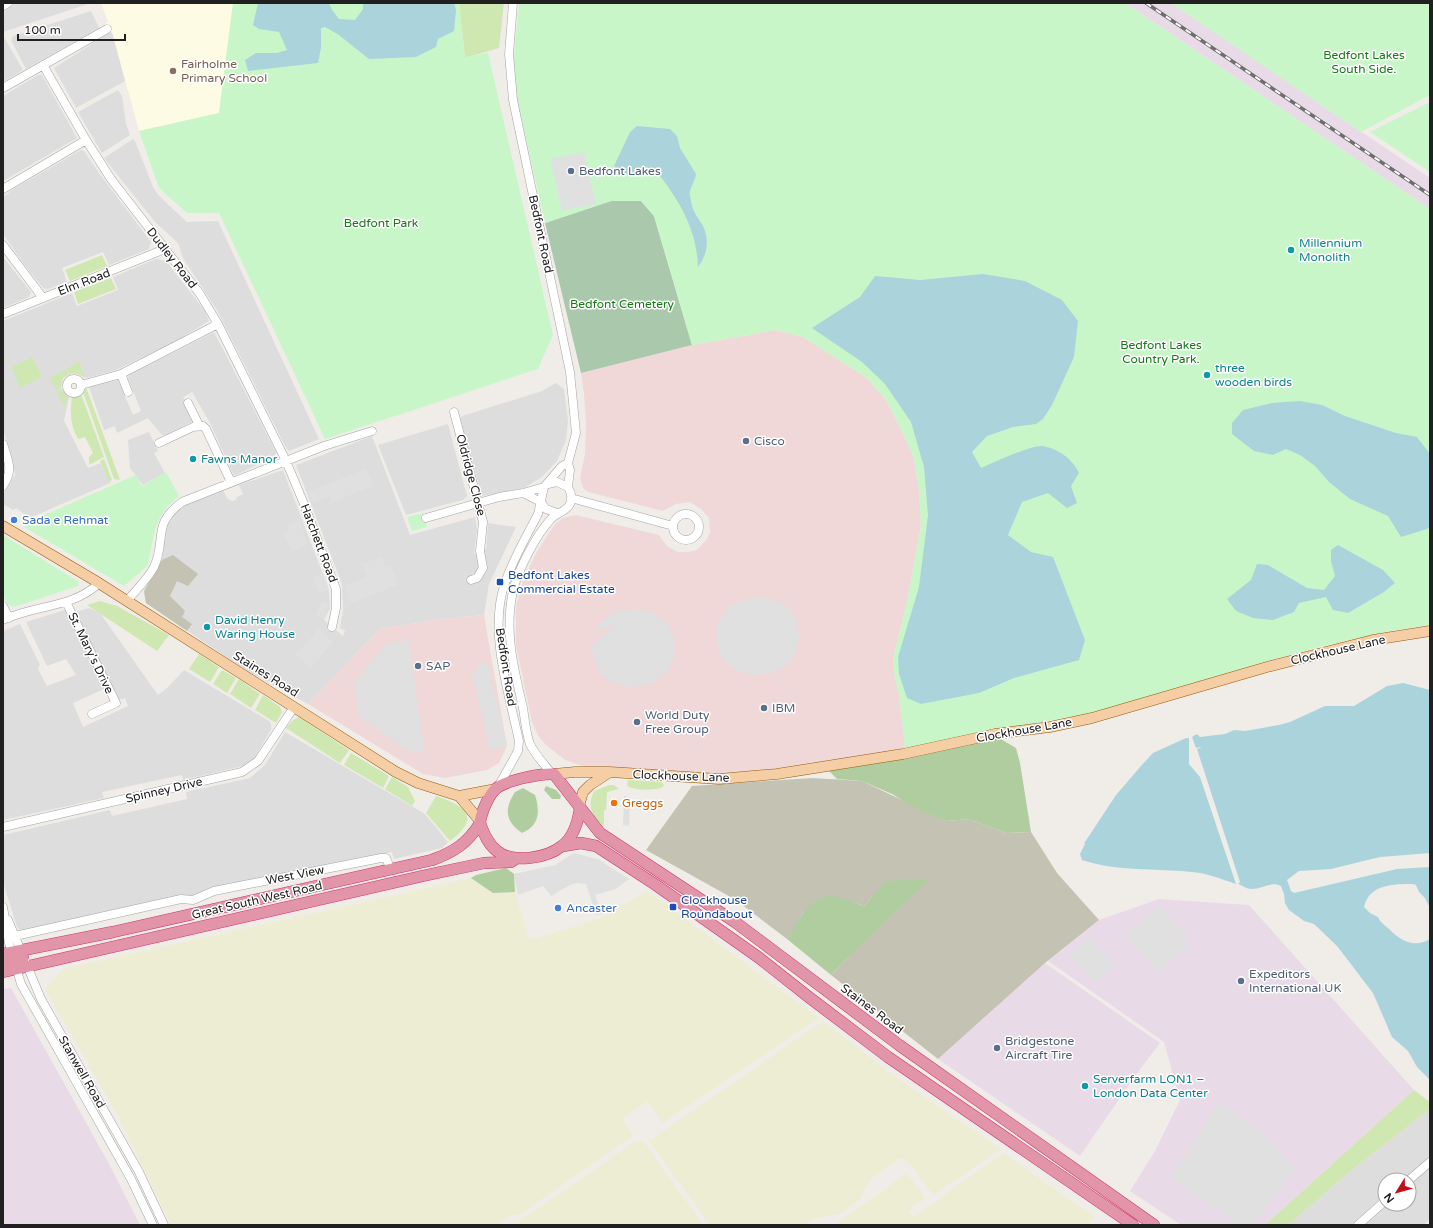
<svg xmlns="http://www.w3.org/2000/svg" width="1433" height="1228" viewBox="0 0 1433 1228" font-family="'Varela Round',sans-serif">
<rect width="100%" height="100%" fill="#f0ede8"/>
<!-- residential -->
<path fill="#dedddd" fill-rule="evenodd" d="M3,3h88l-88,29z
M91,11l8,17 -73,41 -15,-29 2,-4z
M112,31l13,50 -49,27 -22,-40z
M4,37l19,33 -20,12v-44z
M38,75h4l35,63 -74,43v-85z
M118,90l4,6 4,28 4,11 -28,18 -24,-41z
M133,139l2,2 18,46 6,9 28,26 31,-1 101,218 -30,12 -4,-5 -67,-134 -35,-54 -5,-15 -23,-21 -51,-64z
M81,150l3,1 15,22 52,69 -2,7 -40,16 -6,-13 -41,16 5,14 -19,7 -5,-1 -20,-25 -20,-29v-37l12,-9z
M3,257l28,35 -2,5 -26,11z
M156,259l10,2 39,50 4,10 -38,23 -55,26 -29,8 -13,-5 -11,5 -2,10 8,9 -5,24 24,47 13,-5 9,20 -80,35 -14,-10 -3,2 -10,-6v-10l12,-19 -3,-18 -9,-27v-109l69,-28 5,13 41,-16 -5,-13z
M214,332l62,120 -1,4 -41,20 -24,-53 -18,-31 -9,5 12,23 -29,15h-4l-14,-17 -31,15 -2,-7 -11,4 -15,-43 29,-7 15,35 8,-4 -13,-33 1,-3z
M556,383l8,6 4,32 -2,19 -9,21 -15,16 -18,11 -42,8 -22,-77 2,-3 80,-25z
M448,424l19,72 -4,4 -57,15 -28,-70z
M149,432l9,19 -4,2 11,20 -22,12 -13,-17 -2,-28z
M372,436l38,99 65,-18 2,12 -3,25 12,-5 2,-26 28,4 -27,57 -5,31 -43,4 -61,10 -72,75 -61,-33 -101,-68 -2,-12 18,-31 2,-25 5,-15 8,-10 11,-6 35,-13 5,8 4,2 4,-1 1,-3 6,-3 -4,-9 44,-15 46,120 1,18 -6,12 19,16 2,-5 -5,-3 3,-19 -1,-25 -46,-119z
M89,608l11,5 58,82 9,-7 17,-18 85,51 2,3v6l-17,29 -11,7 -60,14 -1,-5 -80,17 2,6 -101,22v-189l17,-7 20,41 -2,2 1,4 8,15 29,-11 -10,-16 -19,7 -21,-44 39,-12 39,79 -31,14 10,24 45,-21 -3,-8 -6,2 -3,-3 -40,-85z
M285,732l140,82 23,28 -6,6 -48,11 -2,-7 -186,37 -13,7 -161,33 -12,1 -3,-3 -14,-45v-47l107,-25 2,6 75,-17 -1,-7 64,-14 15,-13z
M1430,1109v110l-6,6h-136l67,-58zM1385,1180h24v24h-24z"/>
<!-- commercial -->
<path fill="#f0d8d9" d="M776,330l27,7 63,40 20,23 15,29 13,29 5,32 2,36 -14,76 -14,57 2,20 4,14 6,55 -163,34 -138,-8 -39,-14 -19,-15 -7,-8 -7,-15 -16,-77v-39l6,-22 12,-27 9,-15 12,-18 8,-6 13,-3 83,20 8,11 11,6h10l9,-2 10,-11 3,-7 -1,-14 -8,-9 -11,-7 -14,2 -13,7 -75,-19 -5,-4 -3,-10 5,-24 1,-28 -2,-33 -3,-20 111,-28z
M484,615l23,131 -8,17 -12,7 -42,8 -22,-4 -115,-70 72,-75 61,-10z"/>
<!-- industrial -->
<path fill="#e9dae7" d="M1125,3h46l259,175v31z
M1159,899l90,6 165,185 -149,135h-84l-51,-34 25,-40 25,-51 -16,-58 -116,-81 51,-41z
M1045,963l115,80 -25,33 -55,80 -142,-97z
M11,988l97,174 32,63h-137v-236z"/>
<!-- education -->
<path fill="#fdfbe3" d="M101,3h132l-14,110 -80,18 -27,-99 -2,1 -5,-9 3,-2z"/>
<!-- construction -->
<path fill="#c4c3b3" d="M173,555l25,19 -10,12 -11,-5 -7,15 15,15 -3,6 10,7 -5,7 -41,-28 -2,-12 18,-31z
M813,778l49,3 84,40 23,-2 37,14 25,-1 26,41 42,47 -54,43 -107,96 -107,-84 97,-96 -56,18 -8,9 -15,-5 -46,12 -16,26 -51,-39 -90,-50 46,-64z"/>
<!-- farmland -->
<path fill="#ededd4" d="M471,878l29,15 15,-1 13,46 6,1 65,-20 49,-28 171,127 -156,105 -16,-22 -25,18 12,16 -115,80h-7l-15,10h-326l-52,-107 -74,-129 18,-20z
M823,1021l74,57 104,71 -68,46 -21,-29 -8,-7h-6l-28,21 -10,19 -20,15 -24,4 -12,7h-94l-61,-84z
M636,1141l8,1 59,83h-183l-2,-3z
M1003,1153l92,64 -8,8h-252l72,-52 18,25 -17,13 5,6z"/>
<!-- grass -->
<path fill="#cfe7b1" d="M459,3h45l-5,45 -34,10z
M102,255l5,11 -37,15 -5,-11z
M111,278l5,11 -38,15 -4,-12z
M32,357l10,20 -22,11 -8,-21z
M79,361l6,17 -6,-4 -9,-1 -3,-4z
M66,369l2,5 -5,4 -2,9 -5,3 -6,-12z
M86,387l34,93 -6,-1 -31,-87z
M61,389l6,7 -2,12 -8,-16z
M81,394l23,63 -15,8v-8l4,-4 -8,-16 -7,2c-8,-15 -8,-25 -6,-42z
M104,459l8,21 -3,2 -9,-21z
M100,601l17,5 52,29 -12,16 -70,-46z
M199,654l20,13 -9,15 -21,-13z
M222,670l14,8 -9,15 -14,-9z
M239,679l21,15 -9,14 -21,-14z
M263,695l17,12 2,5 -6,11 -21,-13z
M299,717l50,33 -9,13 -54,-35 7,-8z
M351,753l38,23 -6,12 -39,-23z
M392,777l16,10 7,14 -3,5 -27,-17z
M628,780l34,2 2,4 -3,2c-11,2 -24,3 -34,-2z
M609,785h5l5,4 -12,3 -1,18h-2v16c-13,-9 -17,-21 -10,-35z
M436,796c29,10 46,21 14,45l-24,-28z
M1414,1090l16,12v7l-75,58 -67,58h-23z"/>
<!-- forest -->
<path fill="#b0cd9f" d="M999,738l17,10 4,15 11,69 -25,1 -37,-14 -23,2 -31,-13 -23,-14 -30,-13 -25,-2 -9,-9z
M546,786l10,4 5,6 -1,3h-8l-8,-9z
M523,788l12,7c5,16 5,30 -13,38 -17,-12 -18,-24 -7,-41z
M506,868l8,6 1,18 -22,1 -22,-15 5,-3z
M929,879l-98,96 -44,-36c9,-15 22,-42 43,-43 11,0 24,7 34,10l21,-24 15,-2z"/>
<!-- cemetery -->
<path fill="#aac8ac" d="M611,201h30l13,15 38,129 -111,28 -36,-150z"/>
<!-- park -->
<path fill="#c8f6c9" d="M233,3h226l6,54 23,-4 65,282 -15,34 -213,70 -106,-226h-32l-28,-25 -20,-57 80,-18z
M519,3h606l305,206v416l-40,6 -63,14 -57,15 -125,39 -56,14 -184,35 -6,-55 -4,-14 -2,-20 14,-57 14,-76 -2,-36 -5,-32 -13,-29 -15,-29 -20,-23 -63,-40 -27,-7 -84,15 -38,-129 -13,-15h-30l-66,22 -33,-147z
M1171,3h259v92l-69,37z
M1430,102v70l-60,-40z
M166,472l13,24c-26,21 -24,37 -31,68l-3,4 -21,18 -100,-59 13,-9 99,-43 6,11z
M423,513l4,14 -15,4 -5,-14z
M3,535l76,47 -1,4 -64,21 -6,-2 -5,-10z"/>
<!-- parking -->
<path fill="#e0e0e0" d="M584,152l12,52 -34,7 -12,-52z
M366,469l7,17 -41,16 -2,-6 -18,7 -4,-11z
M300,519l7,25 -15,7 -8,-18 5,-2 -2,-6z
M381,557l5,11 5,-2 7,19 -47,18 -6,-17 22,-9 -5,-13z
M323,574l6,16 -10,4 -6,-16z
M763,597l12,3 11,6 8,9 4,11 1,13 -2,11 -6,11 -10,8 -11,4 -18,2 -14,-4 -13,-9 -7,-13 -2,-15 3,-15 10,-12 13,-7z
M323,601l7,3 -6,15 -8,-4z
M639,609l12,3 10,6 8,9 5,11 1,12 -3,12 -6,11 -9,7 -11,5 -18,2 -15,-4 -12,-9 -7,-13 -3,-15 26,-22 -22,7 9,-12 13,-8z
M319,629l14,13 -23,26 -14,-13z
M409,640l2,18 14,95 -18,-3 -48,-33 -4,-36 31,-37z
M487,662l20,84 -17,4 -18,-78 6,-2 -1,-6z
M624,796l6,1 -1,29 -6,-1z
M574,853l24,6 31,20 -13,10 -21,6 7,19 -6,1 -10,-31 -10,-1 -8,3 -17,10 -8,-10 -25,9 -4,-21 41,-9z
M1159,905l18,19 -4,5 15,17 -29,26 -33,-36z
M1178,925l10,11 -4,4 -10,-11z
M1090,936l25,30 -21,17 -25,-29z
M1219,1103l45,31 31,35 -43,56h-13l-67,-47z"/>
<!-- water -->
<path fill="#abd3db" d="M258,3h71l3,7 7,9 16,1 8,-11v-6h91l2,7 -2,21 -16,8 -2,8 -20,10 -47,2 -30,-24 -14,-8 -4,1v20l-3,15 -70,8 -3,-11 11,-7h21l10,-3 -8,-18 -20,-3 -6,-4z
M637,126l33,3 7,7 3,12 16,26c-1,7 -5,12 -6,18 -1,2 1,7 1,9 2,12 7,16 12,25 7,15 4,29 -5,41 -1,-35 -17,-64 -38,-91h-24l-18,-4 -4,-6 16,-34z
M983,274l42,7 37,19 16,21 -4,36 -22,48 -9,14 -7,5 -23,3 -26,9 -15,16 9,16c12,-5 50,-23 61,-22 15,2 31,13 37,27l-8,13 6,17 -10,5 -19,-15 -26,9 -14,33 23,17 22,5 32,83 -6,20 -65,18 -35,15 -58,11 -14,-6 -8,-24 -1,-17 21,-70 9,-72 -4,-48 -13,-45 -26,-38 -23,-22 -50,-34 48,-31 15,-21 45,4z
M1300,401l22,4 23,11 51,17 21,4 13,17v72l-3,3 -26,8 -13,-21 -38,-17 -21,-17 -14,-16 -15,-11 -14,-6 -13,6 -19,-4 -22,-17v-11l11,-13 29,-7z
M1338,545l45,25 12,13 -11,9 -36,21 -15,-3 -7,-13 -27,6 -5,9 -21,8 -20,-2 -17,-7 -9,-12 24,-19 6,-16 11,1 39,23 17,2 11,-14 -4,-15v-11z
M1403,683l27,7v163l-50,4 -49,12 -32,2 -12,9 4,11 3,2 103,-24 33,-2v41l-5,-10 -6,-6 -3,-7 -3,-1c-19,0 -44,0 -49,23l6,6 8,4c3,6 5,7 10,11 12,12 25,21 42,11v141l-13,-13 -9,-16 -16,-14 -19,-44 -36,-47 -23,-22 -10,-3 -15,-11 -4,-7 -1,-9 -3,-8c-10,-5 -18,3 -29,3 -6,0 -8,-3 -14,-5l2,-2 -43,-133 5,-2 -6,1 -4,-11 5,-3 3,3 25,-3 9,-4 11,1 34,-6 11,-3 35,-16h29l33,-20z
M1186,738h3v26l11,13 36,107c-15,-5 -29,-11 -45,-12 -37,-4 -73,0 -109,-12l-2,-6 5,-10 -1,-2h1l31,-47 25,-29 12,-13z"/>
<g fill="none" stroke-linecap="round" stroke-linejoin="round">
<!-- minor casing -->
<g stroke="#a4a4a4" stroke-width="9">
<path id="minor" d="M3,6l5,-3
M43,65l43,75 25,39 89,115 18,30 68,137 18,43 32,85v19l-4,19
M3,88l104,-59
M3,189l83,-49
M3,245l40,53
M3,314l162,-65
M121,374l7,18
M67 386a7 7 0 1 1 14 0a7 7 0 1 1-14 0Z
M81,385l40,-11 97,-50
M188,403l11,22
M454,412l29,110 -3,29 3,17 -6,10 -6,2
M159,443l34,-16 10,-1 3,3 25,53
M3,444c5,17 11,26 0,42
M568,463l2,7 -2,17
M548,484l9,-2 11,5c3,6 5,11 2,17 -4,8 -14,9 -19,15 -15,16 -33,51 -38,72 -9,41 1,78 10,117 2,12 3,26 7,36 5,11 15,21 22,30
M523,493l18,9
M571,498l102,28
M541,502l5,7 11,4
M673 527a13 13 0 1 1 26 0a13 13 0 1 1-26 0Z
M426,518l73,-21 24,-4 21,-6
M127,601c8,-10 21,-22 27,-34 13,-28 -3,-42 28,-65l142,-56 48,-15
M66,602l50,101 -24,11
M3,606l6,12
M3,620c31,-15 71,-12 96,-37
M498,787l20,-36 1,-10c-10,-48 -31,-110 -14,-158 8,-24 21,-46 33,-69l6,-27 18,-21 6,-3 8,-30 -6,-61 -57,-272 -4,-46 4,-51
M3,827l239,-55 16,-11 36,-54
M3,907l6,36 12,41 110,195 22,46
M8,920l33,79 98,173 25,53
M15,936l166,-37 12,1 21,-9 167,-33h5l5,12
M1409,1180l21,-18
M1358,1225l27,-24"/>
</g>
<!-- major casing -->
<g stroke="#935c0a" stroke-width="11">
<path id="major" d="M3,526l91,54 302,192 22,11 41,13 21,25
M554,774l21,-2h35l109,7 58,-5 126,-20 92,-20 55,-7 42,-9 175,-51 106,-27 57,-9
M459,796l37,-7
M579,806l4,-14 7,-7 20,-13"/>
</g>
<!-- highway casing -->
<g stroke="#d03274" stroke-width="12">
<path id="highway" d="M580,808c-2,14 -6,29 -18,38 -15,12 -49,18 -65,5 -9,-7 -13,-17 -17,-28 1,-10 9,-30 18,-36 12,-7 43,-14 56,-13l46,59 135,89 164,123 255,180
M563,846l18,-3 15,3 60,39 102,72 52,41 78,59 245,168
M3,954l110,-22 319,-72c22,-8 36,-17 48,-37
M4,961l19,-3
M3,972l424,-97 57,-12 27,-1 3,-2"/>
</g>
<!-- minor -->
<use href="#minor" stroke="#fff" stroke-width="8"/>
<!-- major -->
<use href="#major" stroke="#f6cea6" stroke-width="10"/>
<!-- highway -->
<use href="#highway" stroke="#e295a8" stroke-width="11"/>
<!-- rail casing -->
<g stroke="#6e6e6e" stroke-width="3.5">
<path id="rail" d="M1146,3l284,192"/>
</g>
<!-- rail -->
<use href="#rail" stroke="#fff" stroke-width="2" stroke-dasharray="6" stroke-linecap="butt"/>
</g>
<!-- markers -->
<circle fill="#8d6e63" stroke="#fff" stroke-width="1.5" cx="173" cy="71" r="4"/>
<g fill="#5c6f8a" stroke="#fff" stroke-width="1.5">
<circle cx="571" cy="171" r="4"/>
<circle cx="746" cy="441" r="4"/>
<circle cx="418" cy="666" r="4"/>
<circle cx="764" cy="708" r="4"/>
<circle cx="637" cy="722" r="4"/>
<circle cx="1241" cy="981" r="4"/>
<circle cx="997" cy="1048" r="4"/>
</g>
<g fill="#0f9aa8" stroke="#fff" stroke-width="1.5">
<circle cx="1291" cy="250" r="4"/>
<circle cx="1207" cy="375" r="4"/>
<circle cx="193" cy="459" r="4"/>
<circle cx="207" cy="627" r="4"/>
<circle cx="1085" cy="1086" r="4"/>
</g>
<g fill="#3f7fe0" stroke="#fff" stroke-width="1.5">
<circle cx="14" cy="520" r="4"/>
<circle cx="558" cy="908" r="4"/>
</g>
<g fill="#1a4fb4" stroke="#fff" stroke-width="1.5">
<rect x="496" y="578" width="8" height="8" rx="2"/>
<rect x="669" y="903" width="8" height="8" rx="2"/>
</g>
<circle fill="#e8710a" stroke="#fff" stroke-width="1.5" cx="614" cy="803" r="4"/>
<g text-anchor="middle" stroke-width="3" stroke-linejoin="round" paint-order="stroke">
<!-- park labels -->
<g font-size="12" fill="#137a14" stroke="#fff">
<text x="1364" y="59">Bedfont Lakes<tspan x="1364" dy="14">South Side.</tspan></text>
<text x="381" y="227">Bedfont Park</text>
<text x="622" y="308">Bedfont Cemetery</text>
<text x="1161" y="349">Bedfont Lakes<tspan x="1161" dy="14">Country Park.</tspan></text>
</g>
<!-- education labels -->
<g font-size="12" fill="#785e54" stroke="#fff" text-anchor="start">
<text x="181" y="68">Fairholme<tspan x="181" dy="14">Primary School</tspan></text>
</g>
<!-- service labels -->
<g font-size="12" fill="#4e5e75" stroke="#fff" text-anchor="start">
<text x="579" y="175">Bedfont Lakes</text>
<text x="754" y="445">Cisco</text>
<text x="426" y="670">SAP</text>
<text x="772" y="712">IBM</text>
<text x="645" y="719">World Duty<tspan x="645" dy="14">Free Group</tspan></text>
<text x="1249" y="978">Expeditors<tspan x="1249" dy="14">International UK</tspan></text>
<text x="1005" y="1045">Bridgestone<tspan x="1005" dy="14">Aircraft Tire</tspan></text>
</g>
<!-- street labels -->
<g font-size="12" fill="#202020" stroke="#fff">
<text transform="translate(541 234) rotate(78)" y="4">Bedfont Road</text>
<text transform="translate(172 258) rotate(52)" y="4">Dudley Road</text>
<text transform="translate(84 282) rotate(-21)" y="4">Elm Road</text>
<text transform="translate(471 475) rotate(75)" y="4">Oldridge Close</text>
<text transform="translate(319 543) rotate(69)" y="4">Hatchett Road</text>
<text transform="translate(1338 650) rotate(-13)" y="4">Clockhouse Lane</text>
<text transform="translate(91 653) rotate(64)" y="4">St. Mary's Drive</text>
<text transform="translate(506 667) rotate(81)" y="4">Bedfont Road</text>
<text transform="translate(266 674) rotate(32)" y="4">Staines Road</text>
<text transform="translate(1024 730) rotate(-10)" y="4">Clockhouse Lane</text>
<text transform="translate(681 776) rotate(2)" y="4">Clockhouse Lane</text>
<text transform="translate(164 790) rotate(-13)" y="4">Spinney Drive</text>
<text transform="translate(295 875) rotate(-11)" y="4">West View</text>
<text transform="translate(257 900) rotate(-13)" y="4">Great South West Road</text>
<text transform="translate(872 1009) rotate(37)" y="4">Staines Road</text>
<text transform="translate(82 1072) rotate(60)" y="4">Stanwell Road</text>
</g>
<!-- culture labels -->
<g font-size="12" fill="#0d838f" stroke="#fff" text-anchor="start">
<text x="1299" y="247">Millennium<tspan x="1299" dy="14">Monolith</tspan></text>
<text x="1215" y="372">three<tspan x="1215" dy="14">wooden birds</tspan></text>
<text x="201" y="463">Fawns Manor</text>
<text x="215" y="624">David Henry<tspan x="215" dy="14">Waring House</tspan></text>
<text x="1093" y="1083">Serverfarm LON1 –<tspan x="1093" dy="14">London Data Center</tspan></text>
</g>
<!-- shop labels -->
<g font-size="12" fill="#366cbe" stroke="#fff" text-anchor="start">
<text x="22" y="524">Sada e Rehmat</text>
<text x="566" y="912">Ancaster</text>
</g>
<!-- transit labels -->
<g font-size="12" fill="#164399" stroke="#fff" text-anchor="start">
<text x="508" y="579">Bedfont Lakes<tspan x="508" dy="14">Commercial Estate</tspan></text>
<text x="681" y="904">Clockhouse<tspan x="681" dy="14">Roundabout</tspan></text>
</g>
<!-- food labels -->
<g font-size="12" fill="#c56008" stroke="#fff" text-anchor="start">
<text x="622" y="807">Greggs</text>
</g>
</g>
<!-- border -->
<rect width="1433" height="1228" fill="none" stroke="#202020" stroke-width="8"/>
<!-- north arrow -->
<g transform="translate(1397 1192) rotate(233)"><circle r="19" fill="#ffffff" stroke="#a6a6a6"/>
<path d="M0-3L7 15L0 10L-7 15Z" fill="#c40d1a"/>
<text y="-6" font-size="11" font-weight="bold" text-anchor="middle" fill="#202020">N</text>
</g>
<!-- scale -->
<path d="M18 34v6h107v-6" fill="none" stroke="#202020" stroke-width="2"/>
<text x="24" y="34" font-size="12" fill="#202020" stroke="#ffffff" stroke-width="3" paint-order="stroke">100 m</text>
</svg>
